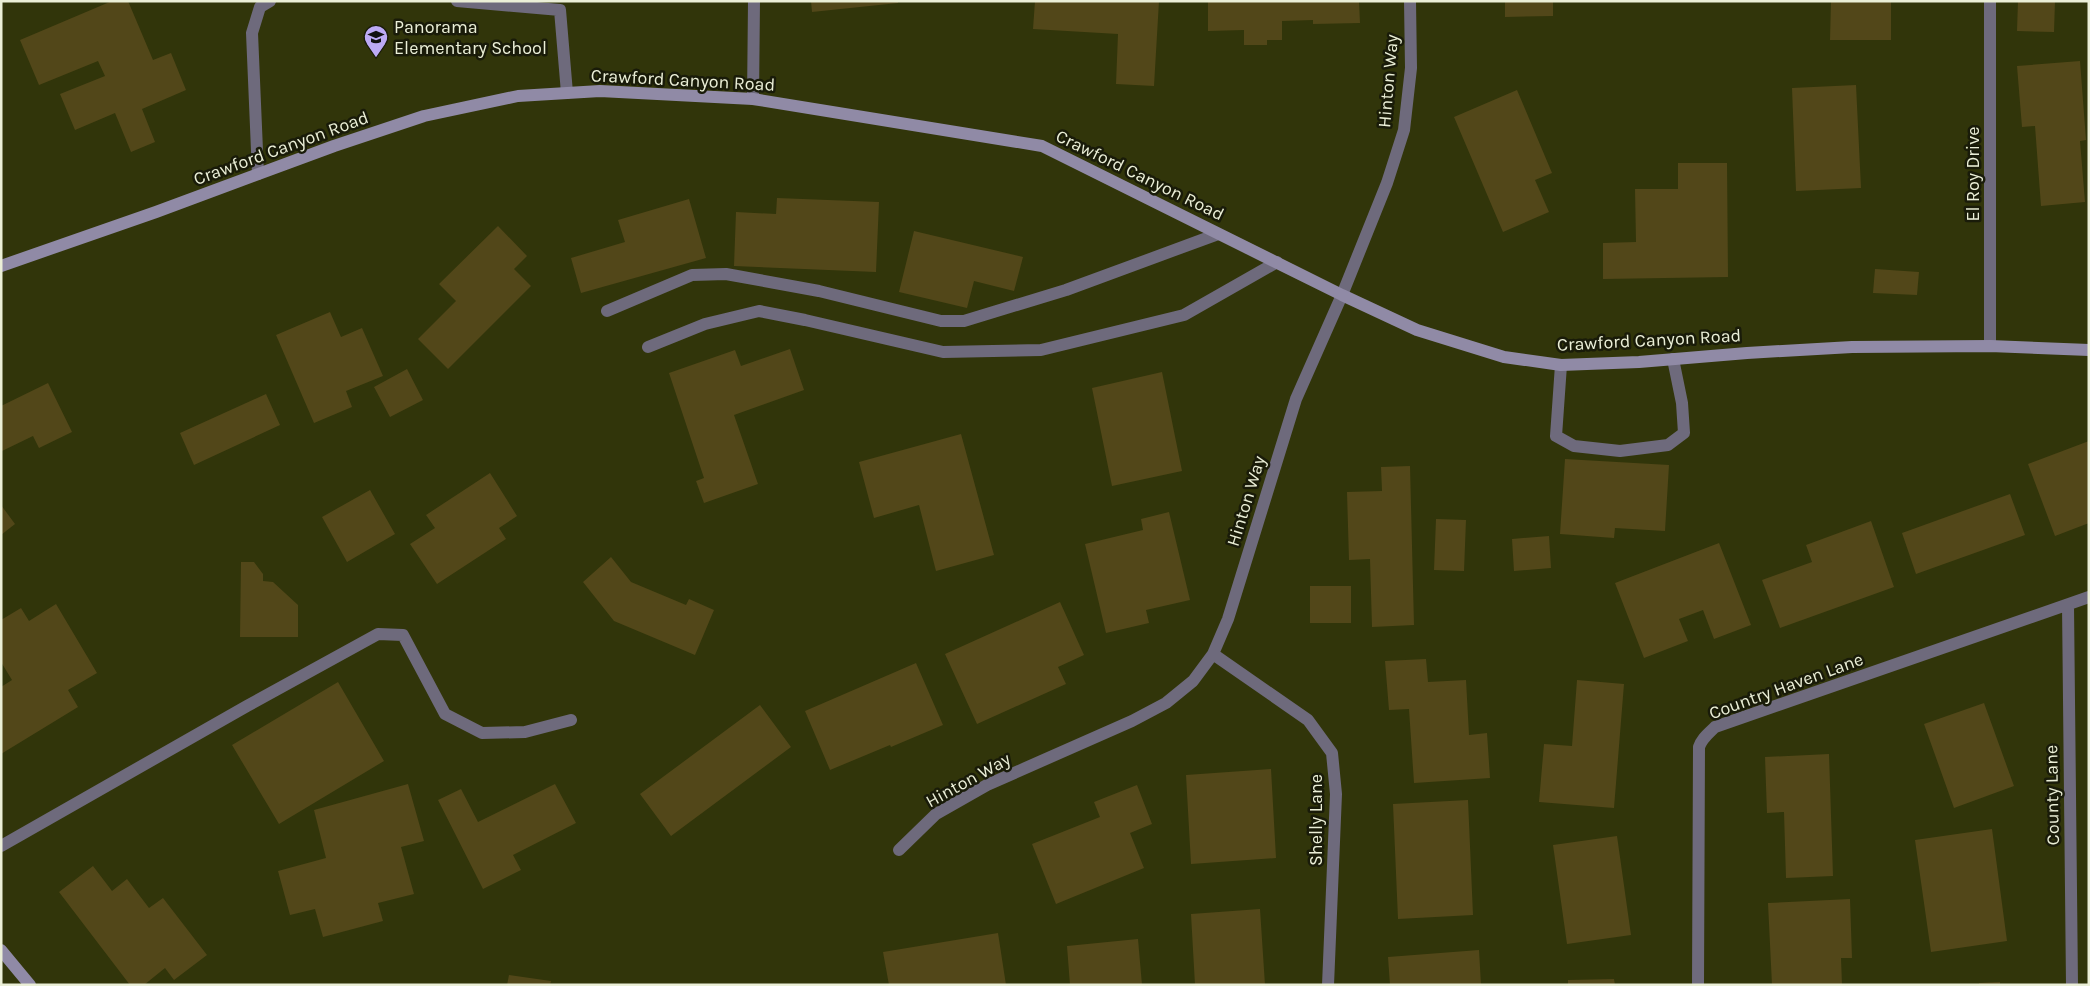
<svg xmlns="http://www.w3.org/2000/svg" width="2090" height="986" viewBox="0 0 2090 986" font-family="Karla,sans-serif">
<rect width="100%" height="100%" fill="#31350a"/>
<!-- building -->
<path fill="#524719" d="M112,1h16l25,59 18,-7 15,37 -44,19 13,33 -24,10 -16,-39 -40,17 -15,-36 45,-18 -7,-15 -59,24 -19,-45z
M811,1h87v2l-86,9z
M1035,1h124l-5,85 -38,-2 2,-50 -85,-5z
M1208,1h151l1,22 -47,1v-4l-31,1v19h-15v5h-23v-15l-36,1z
M1505,1h48v15l-48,1z
M1831,1h60v39h-61z
M2018,1h37l-1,31 -37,-1z
M2080,61l6,79 -6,1 5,61 -44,4 -6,-80 -13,1 -5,-61z
M1856,85l5,103 -65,3 -4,-103z
M1517,90l35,83 -17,7 14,32 -46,20 -49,-115z
M1678,163h49l1,114 -125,2v-36l33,-1 -1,-53h43z
M777,198l102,4 -3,70 -142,-6 2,-54 40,2z
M689,199l17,59 -125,35 -10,-35 54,-16 -7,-22z
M498,226l29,30 -13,13 17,17 -83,83 -30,-30 38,-38 -17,-17z
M914,231l109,26 -9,34 -40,-10 -7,27 -68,-16z
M1875,269l44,3 -2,23 -44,-2z
M330,312l11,25 21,-9 21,48 -37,15 6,16 -38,16 -38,-88z
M790,349l14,41 -70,25 24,69 -54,19 -8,-22 8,-3 -35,-105 66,-23 6,16z
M407,369l16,31 -33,17 -16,-30z
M1162,372l20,99 -70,15 -20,-98z
M48,383l24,49 -33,16 -6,-12 -31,15 -1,-45z
M266,394l14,31 -86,40 -14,-32z
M961,434l33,121 -58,16 -17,-66 -45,13 -15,-56z
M2089,441v82l-34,13 -27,-72z
M1565,459l104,6 -4,66 -50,-3 -1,10 -54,-4z
M1410,466l4,159 -42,2 -2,-68 -21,1 -2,-68 35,-1 -1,-24z
M490,473l27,43 -18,12 7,11 -69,45 -27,-40 25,-16 -9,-13z
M370,490l25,44 -48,28 -25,-45z
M2010,494l15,41 -109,39 -14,-41z
M1,505l14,19 -14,11z
M1169,512l21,88 -44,10 3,13 -43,10 -21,-89 58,-14 -2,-11z
M1436,519l30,1 -2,51 -30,-1z
M1871,521l23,66 -114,41 -18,-48 50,-18 -6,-17z
M1549,536l2,32 -37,3 -2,-32z
M1719,543l32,82 -37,14 -11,-29 -24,9 9,22 -44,17 -29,-75z
M611,557l20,25 55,23 3,-6 25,11 -19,45 -81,-34 -31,-39z
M241,562h13l9,12v7l10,1 25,23v32h-58z
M1310,586h41v37h-41z
M1060,602l24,53 -26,12 8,17 -89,40 -32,-70z
M56,604l41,69 -29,17 10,17 -77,47v-67l11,-7 -11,-18v-42l20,-12 8,13z
M1426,659l2,23 38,-2 3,55 18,-2 3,45 -76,5 -5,-74 -20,1 -4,-49z
M916,663l27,62 -52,22 -1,-2 -60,25 -25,-59z
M1577,680l47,4 -10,124 -75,-6 5,-58 28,2z
M338,682l46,79 -105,63 -47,-79z
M1984,703l30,83 -60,22 -30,-84z
M760,705l31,42 -120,89 -31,-42z
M1829,754l4,122 -47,2 -2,-66 -17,1 -2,-56z
M1271,769l5,89 -85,6 -5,-89z
M408,784l16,57 -23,6 13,47 -36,9 5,18 -60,16 -8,-28 -25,6 -12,-44 48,-13 -12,-48z
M555,784l21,39 -63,32 8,15 -38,19 -45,-89 23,-11 17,33z
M1137,785l15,39 -22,9 14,35 -88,36 -24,-60 68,-27 -6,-15z
M1468,800l5,115 -75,4 -5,-115z
M1992,829l15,112 -76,11 -16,-112z
M1617,836l14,99 -64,9 -14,-99z
M93,866l19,25 15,-12 22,29 14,-10 44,57 -33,25 -9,-12 -21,17h-14l-71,-93z
M1850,899l2,59h-11l1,27h-70l-4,-82z
M1260,909l5,76h-70l-4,-71z
M998,933l8,52h-117l-6,-33z
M1138,939l4,46h-72l-3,-39z
M1479,950l2,35h-91l-2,-28z
M509,975l42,6 -1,4h-43z
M1614,979l1,6h-47v-5z
M2000,982v3h-21v-2z"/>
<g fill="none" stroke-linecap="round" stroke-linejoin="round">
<!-- lane -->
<path stroke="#6e6a7c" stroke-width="12" d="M457,1l103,9 7,83
M258,174l-6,-141 8,-26 10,-6
M607,311l85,-36 34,-1 93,17 122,30h23l102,-31 152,-56
M648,347l57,-23 54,-13 46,9 138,32 98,-2 143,-35 93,-53
M1561,365l-5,71 18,10 46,5 48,-6 16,-12 -2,-30 -9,-44
M1,846l246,-140 131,-72 25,1 42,79 37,19 43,-1 46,-12"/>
<!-- street -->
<path stroke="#6e6a7c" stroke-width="12" d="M1990,1v345
M753,99l1,-98
M2068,605l4,380
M1213,654l95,66 24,33 4,41 -8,191
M899,850l37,-36 51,-29 145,-64 34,-18 27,-22 20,-27 15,-35 68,-220 46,-104 45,-112 17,-53 7,-62 -1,-67
M1698,985l1,-238c3,-9 9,-13 16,-20l374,-130"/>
<!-- secondary -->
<path stroke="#908aa6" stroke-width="12" d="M1,266l155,-54 178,-66 90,-30 94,-20 82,-5 153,8 289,47 300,149 75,35 87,27 57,8 78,-3 108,-9 105,-6 138,-1 99,4
M1,950l29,35"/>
</g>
<!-- icons -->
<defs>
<g id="school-pin" transform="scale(1.25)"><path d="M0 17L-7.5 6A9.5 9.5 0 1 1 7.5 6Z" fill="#bcaaf5" stroke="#191b09"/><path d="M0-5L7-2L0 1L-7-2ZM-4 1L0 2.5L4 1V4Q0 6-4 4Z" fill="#111"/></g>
</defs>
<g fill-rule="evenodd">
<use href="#school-pin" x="376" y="37"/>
</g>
<g text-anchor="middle" stroke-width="5" stroke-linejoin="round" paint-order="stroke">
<!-- poi labels -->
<g font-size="18" fill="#ebefd7" stroke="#191b09" text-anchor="start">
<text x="394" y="33">Panorama<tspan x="394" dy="21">Elementary School</tspan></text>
</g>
<!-- street labels -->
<g font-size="18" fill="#ebefd7" stroke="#191b09">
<text transform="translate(683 80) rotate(3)" y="6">Crawford Canyon Road</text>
<text transform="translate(1388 81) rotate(-85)" y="6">Hinton Way</text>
<text transform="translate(281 148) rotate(-20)" y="6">Crawford Canyon Road</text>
<text transform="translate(1973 174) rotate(-90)" y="6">El Roy Drive</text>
<text transform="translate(1140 175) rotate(26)" y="6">Crawford Canyon Road</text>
<text transform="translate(1649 340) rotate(-3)" y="6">Crawford Canyon Road</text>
<text transform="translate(1246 501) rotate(-73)" y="6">Hinton Way</text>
<text transform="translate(1786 686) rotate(-20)" y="6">Country Haven Lane</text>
<text transform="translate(968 780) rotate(-29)" y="6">Hinton Way</text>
<text transform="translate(2052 795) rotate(-91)" y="6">County Lane</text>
<text transform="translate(1316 820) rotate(-90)" y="6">Shelly Lane</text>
</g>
</g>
<!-- border -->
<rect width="2090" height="986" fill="none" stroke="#ebefd7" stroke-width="5"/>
</svg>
